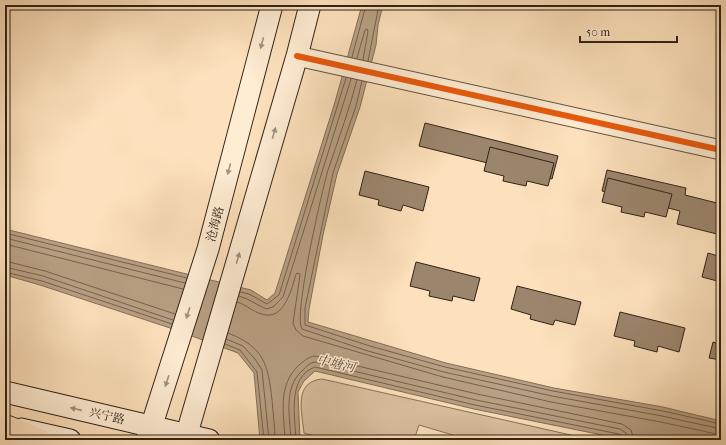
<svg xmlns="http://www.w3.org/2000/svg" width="726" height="445" font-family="'IM FELL French Canon','Noto Serif SC',serif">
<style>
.green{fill:#dac1a0;stroke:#86725b}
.water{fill:#b8a084;stroke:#826e58}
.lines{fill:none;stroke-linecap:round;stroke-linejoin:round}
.shore{stroke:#74614d;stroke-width:1}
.building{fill:#9b856c;stroke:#312216}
.tertiary-casing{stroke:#645240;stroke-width:21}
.secondary-casing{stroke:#312216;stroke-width:23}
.primary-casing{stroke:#312216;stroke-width:24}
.tertiary{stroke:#feecd3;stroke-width:19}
.secondary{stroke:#feecd3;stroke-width:21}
.primary{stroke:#fde1bc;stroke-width:22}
.cycleway-casing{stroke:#feecd3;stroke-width:8}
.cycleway{stroke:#e8590c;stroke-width:6}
.oneway{fill:#a2917e}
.labels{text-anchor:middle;stroke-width:3;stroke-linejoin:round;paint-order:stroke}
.street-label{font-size:12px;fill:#312216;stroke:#feecd3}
.water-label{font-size:13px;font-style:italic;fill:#604e3c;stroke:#feecd3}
</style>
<rect width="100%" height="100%" fill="#fde1bc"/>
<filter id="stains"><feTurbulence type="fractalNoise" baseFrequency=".005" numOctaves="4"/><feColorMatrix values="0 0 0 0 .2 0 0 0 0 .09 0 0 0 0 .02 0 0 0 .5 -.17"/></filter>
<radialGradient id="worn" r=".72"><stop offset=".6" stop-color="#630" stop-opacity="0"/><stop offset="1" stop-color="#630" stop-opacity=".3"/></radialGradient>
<path class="green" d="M322 379 593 440H470L419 425 414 440H329L304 433C302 412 293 382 322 379Z"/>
<path class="water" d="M362 5H383L378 25 376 45 360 107 337 174 323 235 309 309 308 322 446 363 554 388 663 407 721 421V440H627L474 409 315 371 304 381 298 392 300 440H260L254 373 238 353 170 328 40 285 5 275V229L251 290 267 300 275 293 335 102Z"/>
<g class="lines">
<g class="shore">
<path d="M352 57 366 5"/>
<path d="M357 58 365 30 367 29 368 31 363 60"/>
<path d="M368 61 379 5"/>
<path d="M357 80C349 111 338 140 328 170 322 191 293 316 302 329L368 351 444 372 552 396 662 416 721 429"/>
<path d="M362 81 356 106 333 173 305 308V325L370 346 445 367 553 391 663 411 721 424"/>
<path d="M5 233 187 278"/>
<path d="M5 238 185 283"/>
<path d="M5 244 183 289"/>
<path d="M5 261 45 271 175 314"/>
<path d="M5 267 43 276 173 320"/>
<path d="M5 272 42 281 172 324"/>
<path d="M240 292 249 294 267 304 279 295 346 78"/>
<path d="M239 296 247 299 266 309 273 307 283 297 351 79"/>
<path d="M237 302C247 305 253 312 262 314 284 322 292 288 296 274L299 273 300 275 293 323 296 330 303 336 443 377 551 402 661 422 721 435"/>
<path d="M228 333C264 347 268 364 272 400 273 413 275 427 275 440"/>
<path d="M226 339 243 346 255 359 262 370 269 440"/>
<path d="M225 344 240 350 257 372 264 440"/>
<path d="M285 440C284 413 277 386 299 365 304 361 308 357 315 356L477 394 622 424 631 430 634 440"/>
<path d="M291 440C290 417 283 388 302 371 306 367 309 363 315 362L476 400 620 429 626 433 628 440"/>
<path d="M296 440C295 417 287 377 315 367L475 405 619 434 622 436 623 440"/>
</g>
</g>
<g class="building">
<path d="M425 123 558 156 552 179 419 146Z"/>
<path d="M490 147 554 163 548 186 527 181 526 186 503 181 504 176 484 171Z"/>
<path d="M607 170 686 188 685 195 721 204V235L677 224 680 211 602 191Z"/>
<path d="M365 171 429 187 423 211 403 205 401 211 378 205 379 200 359 195Z"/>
<path d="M608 178 672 194 666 217 645 212 644 217 621 212 622 207 602 202Z"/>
<path d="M708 253 721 257V282L702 277Z"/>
<path d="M416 262 480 278 474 301 453 296 452 301 429 296 430 291 410 286Z"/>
<path d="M517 286 581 302 575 325 555 320 553 325 530 319 531 315 511 309Z"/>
<path d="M620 312 685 328 679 352 658 346 657 352 634 346 635 341 614 336Z"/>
<path d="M713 342 721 345V360L709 358Z"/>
</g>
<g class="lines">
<g class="tertiary-casing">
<path id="tertiary" d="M297 56 721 150"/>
</g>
<g class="secondary-casing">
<g id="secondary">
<path d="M5 392 209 440"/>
<path d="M21 429 70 440"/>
<path d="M147 440 208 249 272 5"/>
<path d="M185 440 297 56 310 5"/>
</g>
</g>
<g class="primary-casing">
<path id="primary" d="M8 427 39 440"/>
</g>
<use href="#tertiary" class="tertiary"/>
<use href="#secondary" class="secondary"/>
<use href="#primary" class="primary"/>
<g class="cycleway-casing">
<path id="cycleway" d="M297 56 721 150"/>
</g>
<use href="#cycleway" class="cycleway"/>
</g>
<defs><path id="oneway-solid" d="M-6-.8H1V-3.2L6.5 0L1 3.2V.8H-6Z"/></defs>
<g class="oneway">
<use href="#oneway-solid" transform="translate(262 43) rotate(105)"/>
<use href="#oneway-solid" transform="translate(274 133) rotate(-74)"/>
<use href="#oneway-solid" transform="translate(229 169) rotate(105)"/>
<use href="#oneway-solid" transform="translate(238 258) rotate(-74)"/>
<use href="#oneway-solid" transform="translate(188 313) rotate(108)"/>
<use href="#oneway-solid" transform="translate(167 381) rotate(108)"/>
<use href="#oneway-solid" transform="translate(76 409) rotate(-167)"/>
</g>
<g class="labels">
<g class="street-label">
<text transform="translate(215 224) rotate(-75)" y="4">沧海路</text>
<text transform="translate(107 416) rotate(13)" y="4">兴宁路</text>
</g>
<g class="water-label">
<text transform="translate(336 363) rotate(13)" y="5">中塘河</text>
</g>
</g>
<rect width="726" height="445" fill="none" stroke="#fde1bc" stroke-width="20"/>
<rect x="6" y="6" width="714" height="433" fill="none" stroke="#312216" stroke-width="2"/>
<rect x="10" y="10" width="706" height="425" fill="none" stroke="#312216"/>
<path d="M580 36v6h97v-6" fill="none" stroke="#312216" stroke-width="2"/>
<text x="586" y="36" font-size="12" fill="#312216" stroke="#feecd3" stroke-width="3" paint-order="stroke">50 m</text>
<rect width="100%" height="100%" filter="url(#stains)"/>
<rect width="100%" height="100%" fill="url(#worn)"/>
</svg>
